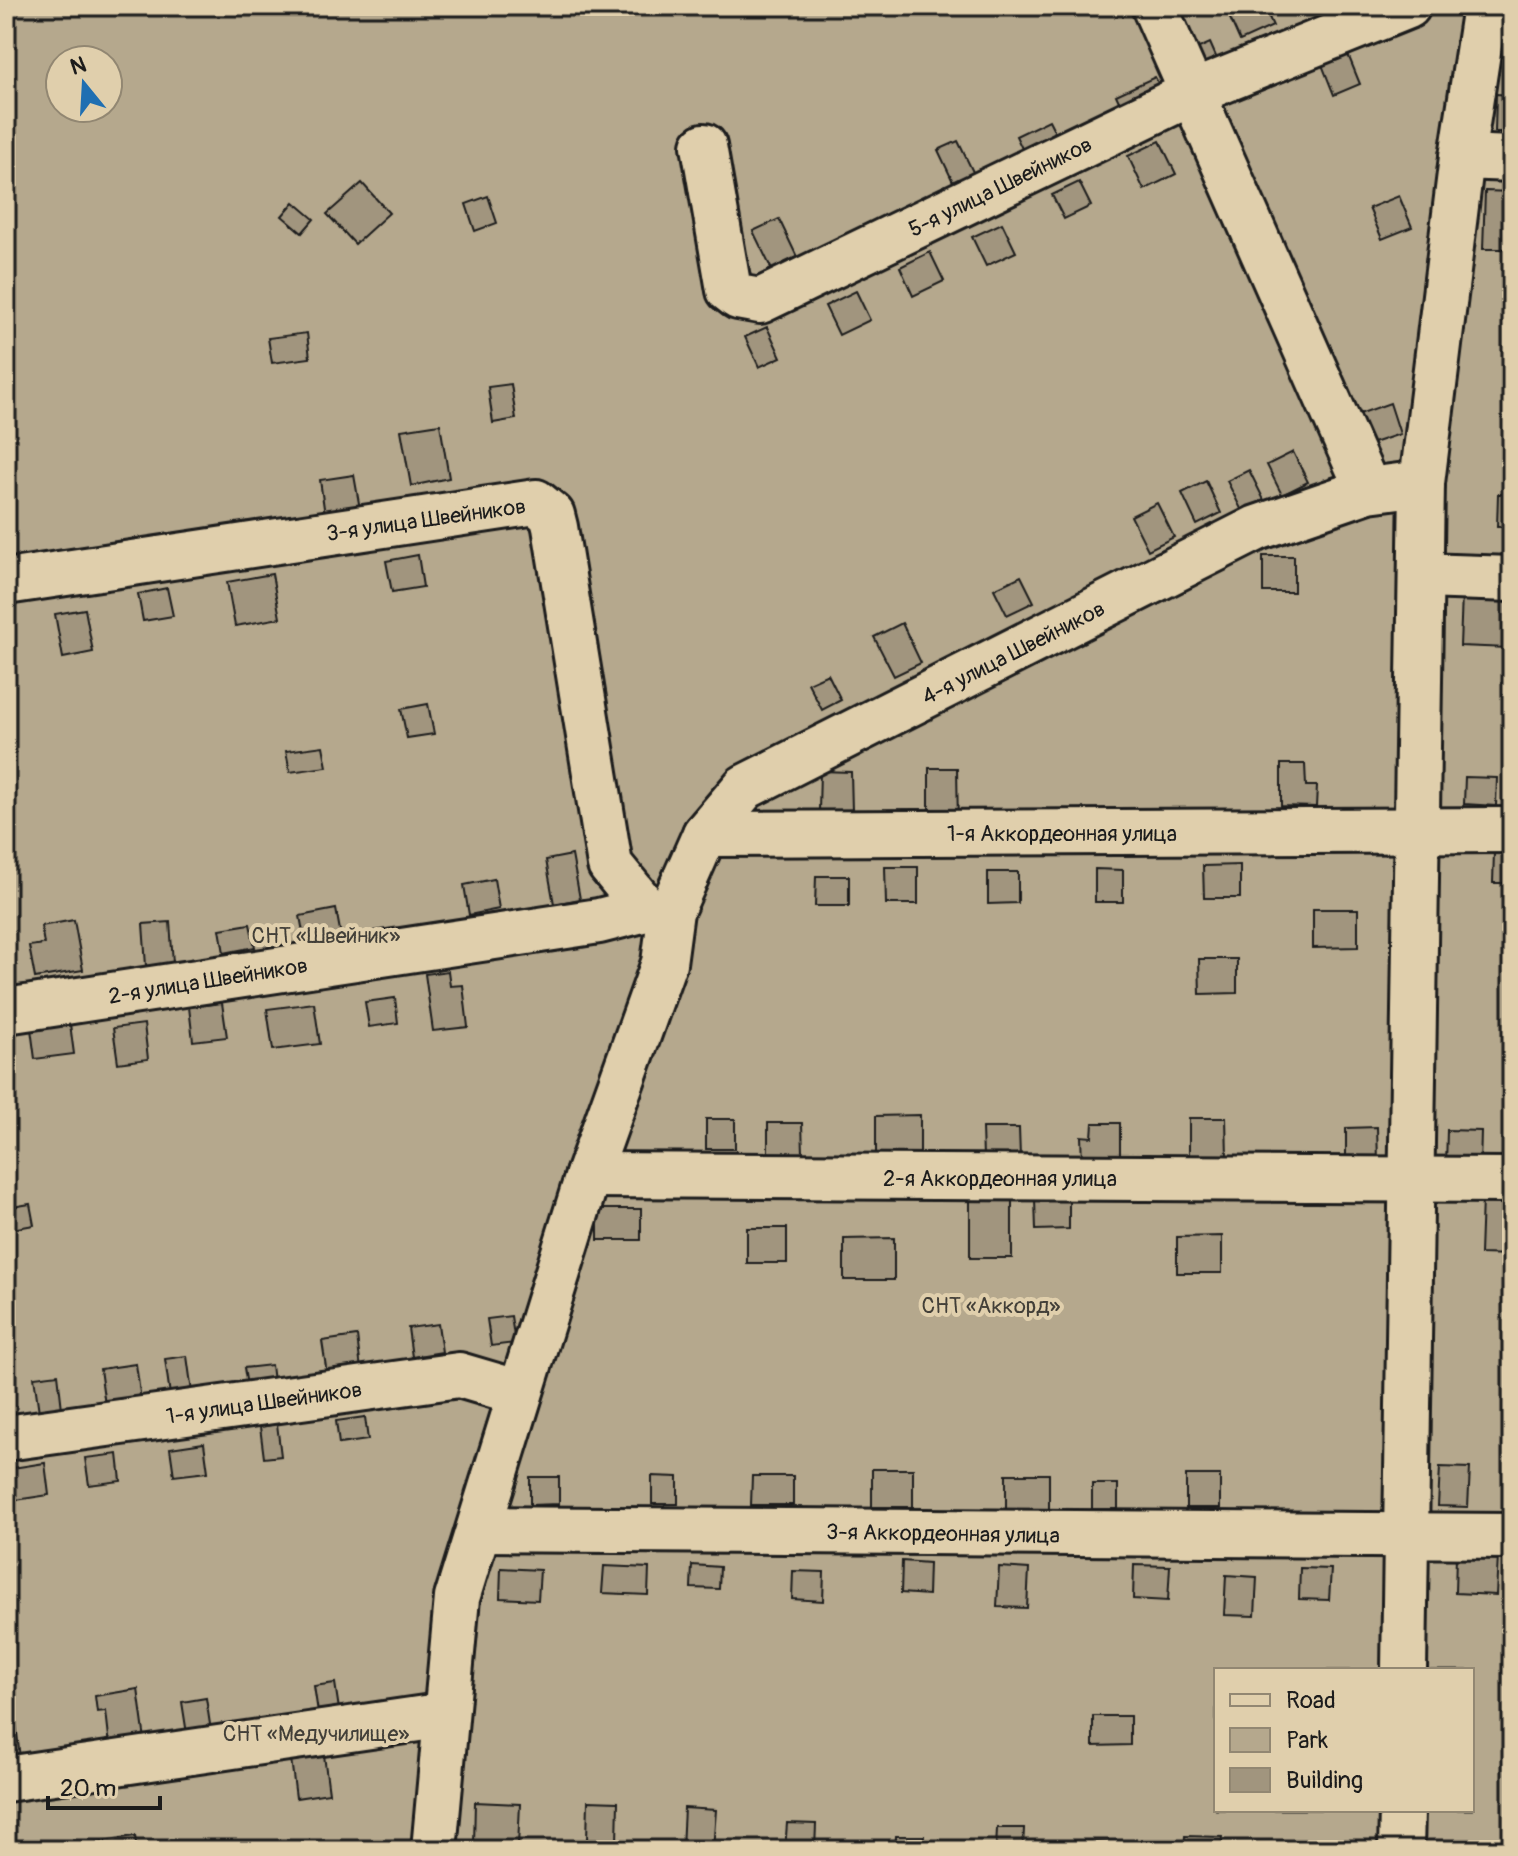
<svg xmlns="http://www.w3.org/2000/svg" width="1518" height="1856" font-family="Pangolin,sans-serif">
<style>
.green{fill:#b5a88d;stroke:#686254;stroke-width:2;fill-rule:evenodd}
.building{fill:#a1957e;stroke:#1c1c1c;stroke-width:2}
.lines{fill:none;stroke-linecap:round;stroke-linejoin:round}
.minor-casing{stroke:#1c1c1c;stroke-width:50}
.minor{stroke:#e0cfac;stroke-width:44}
.labels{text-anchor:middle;stroke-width:8;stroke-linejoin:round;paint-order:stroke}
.street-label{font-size:22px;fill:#1c1c1c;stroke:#e0cfac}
.park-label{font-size:22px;fill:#423f38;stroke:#e0cfac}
</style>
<rect width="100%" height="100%" fill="#d4c4a3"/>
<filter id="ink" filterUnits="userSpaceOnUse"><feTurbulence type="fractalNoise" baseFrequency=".0125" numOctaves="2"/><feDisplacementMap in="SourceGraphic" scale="16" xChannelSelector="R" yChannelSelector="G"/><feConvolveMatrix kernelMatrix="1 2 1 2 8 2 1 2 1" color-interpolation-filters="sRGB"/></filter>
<g filter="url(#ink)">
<path class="green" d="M6 6H1512V1850H6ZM60 60H108V108H60ZM1216 1670H1472V1810H1216Z"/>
<g class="building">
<path d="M1247 6H1264L1273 26 1240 41 1228 14Z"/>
<path d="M1210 43 1221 68 1201 77 1190 52Z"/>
<path d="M1347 52 1360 84 1334 95 1321 62Z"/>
<path d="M1155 77 1167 100 1127 119 1116 95Z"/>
<path d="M1496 94 1512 95V132H1495Z"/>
<path d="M1049 120 1059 140 1025 155 1016 136Z"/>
<path d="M958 141 975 176 955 186 938 150Z"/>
<path d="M1160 141 1176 174 1144 190 1128 156Z"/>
<path d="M1079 182 1091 206 1064 219 1052 195Z"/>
<path d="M362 183 389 213 355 244 327 214Z"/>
<path d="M1485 191 1512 192V249H1483Z"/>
<path d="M488 196 497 223 475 231 466 204Z"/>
<path d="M1399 196 1412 227 1382 239 1369 208Z"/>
<path d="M294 202 314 219 302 233 282 216Z"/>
<path d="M779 219 798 259 772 270 753 231Z"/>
<path d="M1002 223 1016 252 986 266 972 237Z"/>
<path d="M930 252 944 281 913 296 900 267Z"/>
<path d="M856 291 870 320 839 335 825 306Z"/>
<path d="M767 327 781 357 759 367 745 337Z"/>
<path d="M307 333 310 358 272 363 268 338Z"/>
<path d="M511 384 516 419 493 423 488 387Z"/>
<path d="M1390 403 1400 434 1370 444 1359 414Z"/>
<path d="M440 424 449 478 411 486 401 430Z"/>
<path d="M1293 452 1308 482 1282 495 1267 465Z"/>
<path d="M1249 470 1264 500 1242 511 1227 481Z"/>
<path d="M354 475 360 509 325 515 320 480Z"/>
<path d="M1206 481 1221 513 1197 525 1182 493Z"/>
<path d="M1498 494H1512V527H1497Z"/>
<path d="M1157 503 1174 537 1148 550 1131 516Z"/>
<path d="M418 555 423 587 392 592 386 561Z"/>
<rect x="1263" y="556" width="31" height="36"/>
<path d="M272 574 280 618 235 626 227 582Z"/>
<path d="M1021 576 1034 602 1007 615 994 589Z"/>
<path d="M167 588 173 616 143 621 138 594Z"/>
<path d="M1462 594 1510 596 1508 648 1460 646Z"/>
<path d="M6 609 15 644 6 646Z"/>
<path d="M85 609 93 652 63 658 55 614Z"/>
<path d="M902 623 921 663 894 676 874 637Z"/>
<path d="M828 674 841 700 822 710 808 683Z"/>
<path d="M428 704 434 734 407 738 401 709Z"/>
<path d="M323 746 327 767 290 772 286 751Z"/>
<path d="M1281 764H1305L1306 786H1317L1316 807 1281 806Z"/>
<path d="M929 768H957L958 825H929Z"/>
<path d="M820 771 851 772 852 811H819Z"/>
<path d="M1465 777 1497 778 1496 806 1464 804Z"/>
<path d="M1494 852H1512V883H1493Z"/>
<path d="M572 855 580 899 554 904 546 860Z"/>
<path d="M1240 865V898H1204L1203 866Z"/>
<path d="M885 867H918V904H886Z"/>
<path d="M1095 869 1123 870V902H1095Z"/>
<path d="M988 872H1018V903L988 904Z"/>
<path d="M816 876H849V906H815Z"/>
<path d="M494 879 499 909 469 915 464 885Z"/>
<path d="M336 909 341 936 305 943 300 916Z"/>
<path d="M1313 909H1358V947L1313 948Z"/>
<path d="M74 920 83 970 35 978 29 946 44 944 41 926Z"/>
<path d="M170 922 173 963 146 966 143 924Z"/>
<path d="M250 924 255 947 224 953 220 929Z"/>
<path d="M1199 959H1237V993L1200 994Z"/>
<path d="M448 971 450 986 463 985 468 1027 433 1031 425 974Z"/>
<path d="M395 998 398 1023 369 1027 365 1002Z"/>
<path d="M222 1003 227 1037 193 1041 189 1007Z"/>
<path d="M314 1003 320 1044 273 1050 267 1009Z"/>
<path d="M70 1024 74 1054 35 1059 31 1029Z"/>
<path d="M144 1024 148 1059 118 1063 113 1028Z"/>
<path d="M920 1115V1154L876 1155V1116Z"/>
<path d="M1189 1118H1226L1227 1157H1189Z"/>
<rect x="706" y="1119" width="29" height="30"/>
<path d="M768 1123H802L803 1153H768Z"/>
<path d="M1093 1123H1120V1161L1082 1162 1081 1136 1092 1137Z"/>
<path d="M1377 1127 1378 1161H1346V1128Z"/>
<path d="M982 1128H1019L1020 1157H983Z"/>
<path d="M1447 1130 1481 1131 1480 1168 1446 1166Z"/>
<rect x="970" y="1191" width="42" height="67"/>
<path d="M1482 1198 1512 1199V1255L1480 1254Z"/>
<path d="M1035 1199H1069V1229L1036 1230Z"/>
<path d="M30 1204 34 1225 6 1230V1208Z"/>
<rect x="598" y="1209" width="43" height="31"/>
<rect x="747" y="1228" width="40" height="35"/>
<path d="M1222 1236V1273H1177V1237Z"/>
<path d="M894 1238V1280H844V1239Z"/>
<path d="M511 1316 515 1343 491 1346 487 1319Z"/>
<path d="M438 1324 442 1352 412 1357 408 1328Z"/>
<path d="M357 1336 361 1370 327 1374 322 1341Z"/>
<path d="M187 1356 192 1392 170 1395 165 1359Z"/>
<path d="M136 1364 141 1400 105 1405 100 1369Z"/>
<path d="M271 1365 273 1382 247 1386 244 1368Z"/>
<path d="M58 1374 62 1409 39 1412 34 1377Z"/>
<path d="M365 1417 368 1440 339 1444 336 1421Z"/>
<path d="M277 1424 281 1456 264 1458 260 1427Z"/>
<path d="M204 1443 208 1472 174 1476 170 1448Z"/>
<path d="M118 1454 121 1481 89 1485 85 1458Z"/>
<path d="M45 1463 49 1495 9 1501 6 1469Z"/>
<path d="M1440 1467 1470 1468 1468 1507 1438 1506Z"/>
<rect x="872" y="1469" width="41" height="38"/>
<rect x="1006" y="1474" width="43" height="37"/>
<rect x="1186" y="1475" width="34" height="33"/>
<path d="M652 1476 678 1477V1504H652Z"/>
<path d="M752 1476H793V1505H751Z"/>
<path d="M530 1477H559V1504L530 1505Z"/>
<rect x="1092" y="1484" width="26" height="25"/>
<path d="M1456 1555 1498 1556 1496 1595 1455 1593Z"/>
<path d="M902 1561 929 1563 928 1595 901 1593Z"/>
<path d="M692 1565 720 1567 719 1589 691 1588Z"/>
<path d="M1134 1565 1170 1566 1168 1601 1133 1599Z"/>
<path d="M604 1566 649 1568 648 1595 602 1593Z"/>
<path d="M999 1567 1029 1569 1027 1608 997 1607Z"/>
<path d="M501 1568 540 1570 538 1600 500 1598Z"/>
<path d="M1300 1568 1331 1569 1329 1600 1299 1599Z"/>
<path d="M793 1571 824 1572 823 1601 792 1599Z"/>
<path d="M1226 1575 1257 1577 1255 1616 1224 1615Z"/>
<path d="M335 1683 340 1716 319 1719 314 1686Z"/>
<path d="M138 1689 145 1740 110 1746 106 1711 97 1712 95 1696Z"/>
<path d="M206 1698 211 1731 187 1734 182 1702Z"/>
<path d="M15 1716 20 1758 6 1759V1718Z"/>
<path d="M1093 1716H1130V1745L1093 1746Z"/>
<path d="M324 1755 329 1793 296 1798 291 1759Z"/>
<path d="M588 1801 618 1802 617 1842 587 1840Z"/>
<path d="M475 1802 520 1804 518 1846 474 1844Z"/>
<path d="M684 1808 716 1810 713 1850 682 1848Z"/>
<path d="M787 1823 816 1824 815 1850H785Z"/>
<path d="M997 1828H1024L1023 1850H996Z"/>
<path d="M135 1836 137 1850H96L95 1842Z"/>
<path d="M896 1836H924L923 1850H895Z"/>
<path d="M1185 1836 1222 1837 1221 1850H1184Z"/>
<path d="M1088 1842 1117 1843 1116 1850H1088Z"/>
<path d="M1281 1842 1312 1844V1850H1280Z"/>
</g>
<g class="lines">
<g class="minor-casing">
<g id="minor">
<path d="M1154 6 1368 490"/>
<path d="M704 146 729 290 738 297 760 301 1192 93 1408 6"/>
<path d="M1462 157 1512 159"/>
<path d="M1423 576 1512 579"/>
<path d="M6 582 536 502 552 515 555 527 610 865 646 909 671 911"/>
<path d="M705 834 1512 830"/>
<path d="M6 1011 599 921 646 909"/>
<path d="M588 1175 1512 1180"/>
<path d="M6 1438 459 1375 520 1393"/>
<path d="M479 1529 1512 1536"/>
<path d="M1404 1670 1422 483 1462 157 1485 6"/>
<path d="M6 1779 446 1715"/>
<path d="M434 1850 457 1598 588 1175 664 963 671 911 705 834 745 787 1257 528 1368 490 1422 483"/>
<path d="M1401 1850 1402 1810"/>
</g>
</g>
<use href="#minor" class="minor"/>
</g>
</g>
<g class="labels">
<g class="street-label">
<text transform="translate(1000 186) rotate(-26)" y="8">5-я улица Швейников</text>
<text transform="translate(426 519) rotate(-8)" y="8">3-я улица Швейников</text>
<text transform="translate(1013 652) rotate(-27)" y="8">4-я улица Швейников</text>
<text x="1062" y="841">1-я Аккордеонная улица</text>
<text transform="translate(208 980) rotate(-9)" y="8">2-я улица Швейников</text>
<text x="1000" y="1186">2-я Аккордеонная улица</text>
<text transform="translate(264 1402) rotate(-8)" y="8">1-я улица Швейников</text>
<text transform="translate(943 1533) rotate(1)" y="8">3-я Аккордеонная улица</text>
</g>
<g class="park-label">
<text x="326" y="943">СНТ «Швейник»</text>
<text x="991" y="1313">СНТ «Аккорд»</text>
<text x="316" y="1741">СНТ «Медучилище»</text>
</g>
</g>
<rect width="1518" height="1856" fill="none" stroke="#e0cfac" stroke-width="32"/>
<rect x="16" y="16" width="1486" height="1824" fill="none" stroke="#1c1c1c" stroke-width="3" filter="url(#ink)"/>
<rect x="1214" y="1668" width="260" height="144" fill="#e0cfac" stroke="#928772" stroke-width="2"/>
<rect x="1230" y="1694" width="40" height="12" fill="#e0cfac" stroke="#928772" stroke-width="2"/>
<text x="1286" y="1708" font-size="24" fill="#1c1c1c">Road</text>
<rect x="1230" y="1728" width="40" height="24" fill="#b5a88d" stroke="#928772" stroke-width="2"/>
<text x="1286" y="1748" font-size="24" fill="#1c1c1c">Park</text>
<rect x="1230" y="1768" width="40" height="24" fill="#a1957e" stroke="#928772" stroke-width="2"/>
<text x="1286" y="1788" font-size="24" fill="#1c1c1c">Building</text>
<g transform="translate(84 84) rotate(342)"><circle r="38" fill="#e0cfac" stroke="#928772" stroke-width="2"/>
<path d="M0-6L14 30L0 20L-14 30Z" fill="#1f6fb2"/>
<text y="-12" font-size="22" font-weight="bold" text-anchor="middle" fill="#1c1c1c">N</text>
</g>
<path d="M48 1796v12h112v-12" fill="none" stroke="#1c1c1c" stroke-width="4"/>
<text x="60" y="1796" font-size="24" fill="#1c1c1c" stroke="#e0cfac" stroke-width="6" paint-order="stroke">20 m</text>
</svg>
